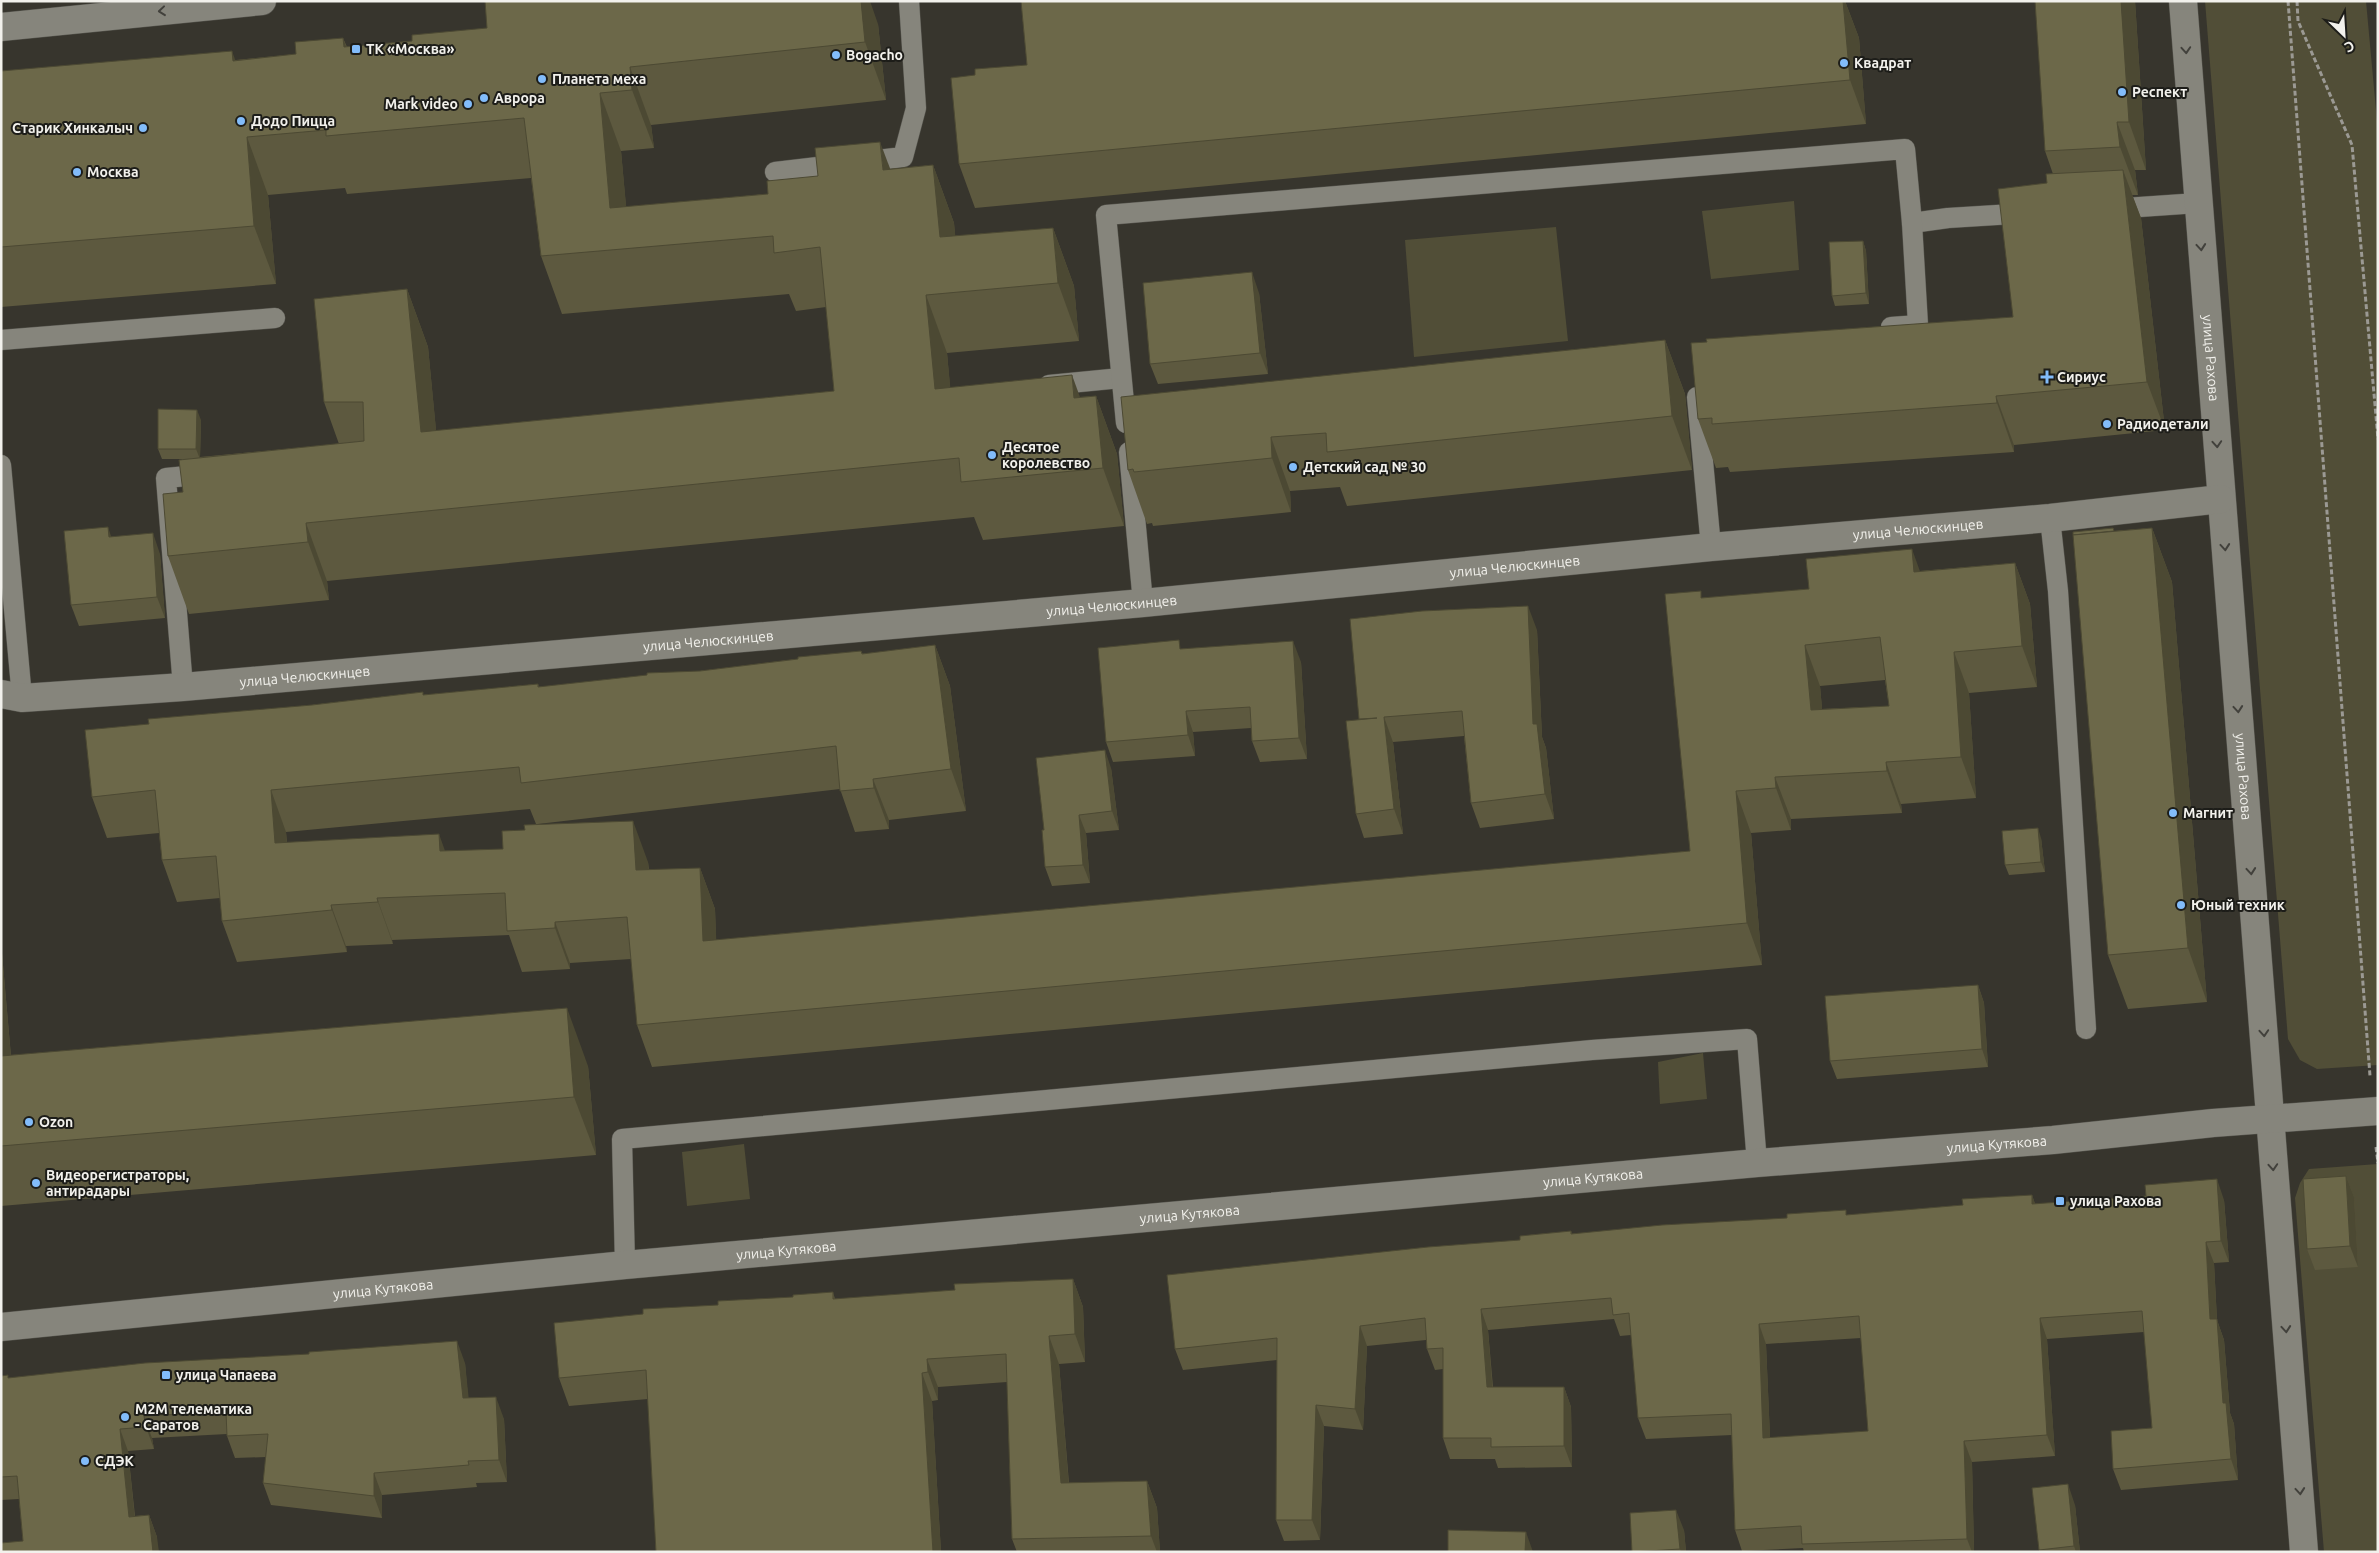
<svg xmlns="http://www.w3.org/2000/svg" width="2379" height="1553" font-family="Ubuntu,sans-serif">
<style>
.green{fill:#514e37}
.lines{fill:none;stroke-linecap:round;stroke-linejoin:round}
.lane-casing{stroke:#55544d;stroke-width:21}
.street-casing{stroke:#55544d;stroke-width:29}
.secondary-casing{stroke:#55544d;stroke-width:29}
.path{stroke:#9b9993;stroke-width:3;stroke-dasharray:5 2.5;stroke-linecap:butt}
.lane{stroke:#86857c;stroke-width:20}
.street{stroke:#86857c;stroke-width:28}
.secondary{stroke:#86857c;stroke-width:28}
.wall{fill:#5d593f;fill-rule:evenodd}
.shaded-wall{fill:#4c4933}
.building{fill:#6c6849;stroke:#4c4933;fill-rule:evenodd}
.oneway{stroke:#42413c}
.poi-dot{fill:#82bcfa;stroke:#1d1d19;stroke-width:2}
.labels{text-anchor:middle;stroke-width:4;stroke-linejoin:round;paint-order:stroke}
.poi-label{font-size:14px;font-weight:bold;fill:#f2f1ec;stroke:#1d1d19;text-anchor:start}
.street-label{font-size:14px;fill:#f2f1ec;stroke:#1d1d19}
</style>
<rect width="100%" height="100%" fill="#37352d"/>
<g class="green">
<path d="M2205 1H2366L2378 132V1065L2317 1069 2300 1060 2288 1039Z"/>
<path d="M1794 201 1799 270 1711 279 1702 211Z"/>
<path d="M1556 227 1568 341 1414 357 1405 240Z"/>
<path d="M1703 1053 1707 1099 1660 1104 1658 1062Z"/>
<path d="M744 1144 750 1199 687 1206 682 1152Z"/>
<path d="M2378 1164V1552H2324L2295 1198 2300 1183 2309 1169Z"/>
</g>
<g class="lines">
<g class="lane-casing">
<g id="lane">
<path d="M775 172 903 157 916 108 909 1"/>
<path d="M2110 209 2198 203"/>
<path d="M1912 223 1948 218 2029 213"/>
<path d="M1 340 275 318"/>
<path d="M1049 385 1121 378"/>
<path d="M1697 397 1711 547"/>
<path d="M1126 423 1106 215 1905 149 1912 223 1918 325 1891 327"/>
<path d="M1129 452 1143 603"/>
<path d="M1 465 22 698"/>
<path d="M2050 518 2058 591 2086 1029"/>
<path d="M183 687 166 478 208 474"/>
<path d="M625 1265 622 1139 1592 1050 1747 1039 1757 1163"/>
</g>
</g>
<g class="street-casing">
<g id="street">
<path id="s1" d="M2183 1 2304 1552"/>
<path id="s2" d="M1 694 22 698 183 687 1143 603 1711 547 2050 518 2221 499"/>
</g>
</g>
<g class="secondary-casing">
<g id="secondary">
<path d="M1 27 262 1"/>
<path id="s3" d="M1 1327 625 1265 1757 1163 2053 1140 2213 1123 2378 1111"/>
</g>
</g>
<g class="path">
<path d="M2288 1 2370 1076"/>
<path d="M2297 1 2298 21 2352 145 2378 439"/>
<path d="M2376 1147 2378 1163"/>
</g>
<use href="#lane" class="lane"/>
<use href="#street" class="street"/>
<use href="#secondary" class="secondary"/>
</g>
<g class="wall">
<path d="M1021 1H1845L1859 38 1866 124 975 208 959 164 975 75 1027 65Z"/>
<path d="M1907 1H1923L1908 2Z"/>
<path d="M2135 1 2146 170H2135L2138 195H2132L2141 218 2165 430 2014 445V452L1730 472 1728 467 1716 468 1698 419 2013 317 2047 183 2053 174 2045 151Z"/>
<path d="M878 24 886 100 651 125 654 148 621 151 626 207 768 194 890 169 933 165 954 223 955 236 1053 228 1074 286 1079 341 947 353 950 387 1080 397 1096 396 1117 454 1124 526 983 540 974 517 327 581 329 600 189 614 168 556 183 492 182 459H162L158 449 201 420 200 457 339 444 324 402 407 289 428 347 436 431 834 391 826 307 796 311 789 294 562 314 541 256 531 178 347 194 345 188 268 195 276 284 1 307V71L236 60 296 54 343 38 347 47Z"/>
<path d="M1863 241 1866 251 1869 304 1835 306 1832 296Z"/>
<path d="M1259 293 1268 374 1158 384 1150 364Z"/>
<path d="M1665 340 1685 394 1692 470 1347 506 1340 487 1290 491 1291 512 1153 526 1152 523 1147 524 1128 470Z"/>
<path d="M2113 528 2114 531 2152 528 2172 582 2207 1002 2128 1009 2108 955Z"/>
<path d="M112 537 160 554 165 618 79 626 71 605Z"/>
<path d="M2015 563 2030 604 2037 687 1969 693 1976 798 1901 804 1902 813 1791 819V830L1751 833 1762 965 652 1067 637 1025 631 959 570 963V969L522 972 509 935 392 940 393 944 346 946 347 952 237 962 222 921 220 898 177 902 162 860 159 833 107 838 92 797 149 724 423 692V695L538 684 539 687 700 671 861 651 863 654 935 645 950 686 966 811 889 820V829L855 832 840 789 538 824 648 862 649 870 700 868 715 909 716 940 1690 851 1703 598 1809 589 1920 571ZM1885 680 1889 706 1822 709 1820 686ZM530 809 536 824 525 830 503 849 445 851 287 843 286 832Z"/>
<path d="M1537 630 1542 737 1546 748 1554 819 1480 828 1471 803 1464 736 1393 742 1403 834 1364 838 1356 814 1359 720Z"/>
<path d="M1182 649 1301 662 1307 759 1260 762 1252 741 1251 728 1193 732 1195 756 1113 762 1106 742Z"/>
<path d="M1111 768 1119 830 1086 833 1090 883 1052 886 1045 867 1044 830Z"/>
<path d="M2041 838 2045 872 2009 875 2005 865Z"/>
<path d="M1 942 11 1056 588 1066 596 1155 1 1206Z"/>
<path d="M1978 985 1984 1003 1988 1067 1837 1079 1830 1061Z"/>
<path d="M2346 1176 2354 1197 2358 1267 2315 1270 2307 1249Z"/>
<path d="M2032 1195 2035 1204 2224 1200 2229 1262 2214 1263 2217 1320 2224 1340 2230 1413 2234 1424 2238 1480 2121 1490 2113 1469 2152 1428 2144 1332 2047 1339 2055 1456 1972 1462 1974 1552H1804L1803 1548 1742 1551 1735 1530 1732 1435 1646 1439 1638 1418 1631 1335 1620 1336 1614 1319 1488 1330 1493 1387H1564L1571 1407 1572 1467 1498 1468 1495 1459H1450L1443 1438V1369L1435 1370 1427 1349 1426 1340 1367 1346 1363 1430 1324 1426 1320 1540 1284 1541 1276 1520 1277 1360 1183 1370 1175 1349 1520 1240 1571 1231 1572 1234 1847 1215 1963 1205ZM1861 1338 1868 1431 1770 1438 1766 1344Z"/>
<path d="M1073 1279 1083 1307 1085 1362 1059 1364 1069 1483 1147 1481 1157 1508 1160 1552H1017L1012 1539 1007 1382 938 1387V1400L932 1401 941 1552H656L648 1399 569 1406 559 1378 643 1314 718 1305 793 1297 833 1292 835 1299 955 1290Z"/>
<path d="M465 1363 468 1398 504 1419 507 1482 476 1483 477 1487 382 1495V1518L271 1505 263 1483 266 1457 235 1458 227 1436V1434L152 1438 154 1449 128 1451 135 1516 149 1515 157 1537 23 1541 19 1499 1 1500V1376L9 1378Z"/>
<path d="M2075 1505 2080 1552H2039V1550Z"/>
<path d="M1684 1530 1686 1552H1632Z"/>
</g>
<g class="shaded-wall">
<path d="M861 1H870L878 24 886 100 865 42Z"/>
<path d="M1843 1H1845L1859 38 1866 124 1850 80Z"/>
<path d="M2121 1H2135L2146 170 2129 122Z"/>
<path d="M343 38 364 96 344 47Z"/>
<path d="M232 51 253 109 233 61Z"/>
<path d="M630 67 651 125 654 148 632 90Z"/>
<path d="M600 93 621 151 630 248 610 208Z"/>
<path d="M2117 122 2135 170 2138 195 2120 147Z"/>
<path d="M247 137 268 195 276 284 254 226Z"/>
<path d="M880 142 902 200 883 170Z"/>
<path d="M933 165 954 223 961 292 940 237Z"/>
<path d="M2123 170 2141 218 2165 430 2147 382Z"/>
<path d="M1053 228 1074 286 1079 341 1058 283Z"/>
<path d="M1863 241 1866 251 1869 304 1866 293Z"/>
<path d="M1252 272 1259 293 1268 374 1260 353Z"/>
<path d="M407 289 428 347 442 491 421 432Z"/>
<path d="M926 295 947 353 956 447 935 389Z"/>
<path d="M1665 340 1685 394 1692 470 1672 416Z"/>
<path d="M1072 375 1093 433 1074 398Z"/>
<path d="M1096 396 1117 454 1124 526 1103 468Z"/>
<path d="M1996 396 2014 445V452L1997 403Z"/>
<path d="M197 410 201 420 200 459 196 449Z"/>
<path d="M1271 437 1290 491 1291 512 1272 458Z"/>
<path d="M306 523 327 581 329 600 308 542Z"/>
<path d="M108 527 115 548 109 537Z"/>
<path d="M2152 528 2172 582 2207 1002 2188 948Z"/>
<path d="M153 533 160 554 165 618 157 597Z"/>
<path d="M1912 549 1927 591 1914 572Z"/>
<path d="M2015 563 2030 604 2037 687 2022 646Z"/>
<path d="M1528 606 1537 630 1542 737 1546 748 1554 819 1545 794 1533 724Z"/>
<path d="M1293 641 1301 662 1307 759 1299 738Z"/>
<path d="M935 645 950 686 966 811 951 769Z"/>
<path d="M1805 645 1820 686 1826 751 1811 710Z"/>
<path d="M1954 652 1969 693 1976 798 1961 757Z"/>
<path d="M1186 711 1193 732 1195 756 1188 735Z"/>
<path d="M1384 717 1393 742 1403 834 1394 809Z"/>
<path d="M1105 750 1111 768 1119 830 1112 811Z"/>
<path d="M1886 762 1901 804 1902 813 1887 771Z"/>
<path d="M1775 777 1791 819V830L1776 788Z"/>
<path d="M873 779 889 820V829L874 788Z"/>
<path d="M271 790 286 832 290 885 275 843Z"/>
<path d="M1736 791 1751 833 1762 965 1747 923Z"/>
<path d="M1079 815 1086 833 1090 883 1083 865Z"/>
<path d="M633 821 648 862 652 912 636 870Z"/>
<path d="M2038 828 2041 838 2045 872 2041 862Z"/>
<path d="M439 834 454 876 440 851Z"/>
<path d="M700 868 715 909 718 982 703 941Z"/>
<path d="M377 898 392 940 393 944 378 902Z"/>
<path d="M331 905 346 946 347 952 332 910Z"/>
<path d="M555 922 570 963V969L555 928Z"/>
<path d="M1 942 16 1115 1 1075Z"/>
<path d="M1978 985 1984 1003 1988 1067 1982 1049Z"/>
<path d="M567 1008 588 1066 596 1155 574 1097Z"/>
<path d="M2346 1176 2354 1197 2358 1267 2350 1246Z"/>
<path d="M2217 1179 2224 1200 2229 1262 2221 1241Z"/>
<path d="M2032 1195 2039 1215 2032 1204Z"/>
<path d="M2206 1242 2214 1263 2217 1320 2224 1340 2230 1413 2234 1424 2238 1480 2231 1459 2223 1403 2210 1319Z"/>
<path d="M1073 1279 1083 1307 1085 1362 1075 1334Z"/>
<path d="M1481 1309 1488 1330 1494 1408 1487 1387Z"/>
<path d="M2040 1318 2047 1339 2055 1456 2047 1435Z"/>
<path d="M1759 1324 1766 1344 1771 1459 1763 1438Z"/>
<path d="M1360 1326 1367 1346 1363 1430 1355 1409Z"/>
<path d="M1049 1336 1059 1364 1071 1511 1061 1483Z"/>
<path d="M457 1341 465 1363 471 1420 463 1398Z"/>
<path d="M927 1359 938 1387V1400L928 1372Z"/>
<path d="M922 1373 932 1401 941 1552H933Z"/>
<path d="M1564 1387 1571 1407 1572 1467 1564 1446Z"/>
<path d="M496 1397 504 1419 507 1482 499 1460Z"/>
<path d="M1316 1405 1324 1426 1320 1540 1312 1520Z"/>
<path d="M144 1416 152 1438 154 1449 146 1427Z"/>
<path d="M120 1429 128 1451 137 1539 129 1517Z"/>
<path d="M1964 1441 1972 1462 1974 1552H1972L1967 1539Z"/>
<path d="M374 1473 382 1495V1518L374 1496Z"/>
<path d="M1147 1481 1157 1508 1160 1552H1157L1151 1536Z"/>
<path d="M2068 1484 2075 1505 2080 1552H2076L2074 1546Z"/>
<path d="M1676 1510 1684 1530 1686 1552H1681L1680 1549Z"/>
<path d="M149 1515 157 1537 159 1552H153Z"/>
<path d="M1526 1532 1533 1552H1525Z"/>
</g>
<g class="building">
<path d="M485 1H861L865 42 630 67 632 90 600 93 610 208 768 194 767 181 818 176 815 148 880 142 883 170 933 165 940 237 1053 228 1058 283 926 295 935 389 1072 375 1074 398 1096 396 1103 468 961 482 959 458 306 523 308 542 168 556 163 494 183 492 179 460 364 441 363 402H324L314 299 407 289 421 432 834 391 820 247 774 253 773 236 541 256 524 118 326 136V130L247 137 254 226 1 247V71L232 51 233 61 296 54 295 42 343 38 344 47 412 41V35L487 28Z"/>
<path d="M1021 1H1843L1850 80 959 164 951 78 975 75V69L1027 65Z"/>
<path d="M2035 1H2121L2129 122H2117L2120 147 2045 151Z"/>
<path d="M2123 170 2147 382 1996 396 1997 403 1712 424V418L1698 419 1691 343 1707 342 1706 339 2013 317 1998 189 2047 183 2046 174Z"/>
<path d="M1863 241 1866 293 1832 296 1829 242Z"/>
<path d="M1252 272 1260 353 1150 364 1143 283Z"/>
<path d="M1665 340 1672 416 1327 452 1326 433 1271 437 1272 458 1134 472 1133 469 1128 470 1121 397Z"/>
<path d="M158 409 197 410 196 449H158Z"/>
<path d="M108 527 109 537 153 533 157 597 71 605 64 531Z"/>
<path d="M2113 528 2114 531 2073 535V532Z"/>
<path d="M2152 528 2188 948 2108 955 2073 535Z"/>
<path d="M1912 549 1914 572 2015 563 2022 646 1954 652 1961 757 1886 762 1887 771 1775 777 1776 788 1736 791 1747 923 637 1025 627 917 555 922V928L507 931 505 893 377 898 378 902 331 905 332 910 222 921 216 856 162 860 155 790 92 797 85 730 149 724 148 719 312 705 423 692V695L538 684V687L647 675V673L700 671 798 659V657L861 651 862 654 935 645 951 769 873 779 874 788 840 791 836 746 521 783 519 767 271 790 275 843 439 834 440 851 503 849 502 831 525 830 524 825 633 821 636 870 700 868 703 941 1690 851 1665 594 1701 591V598L1809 589 1806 559ZM1880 637 1889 706 1811 710 1805 645Z"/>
<path d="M1528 606 1533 724H1537L1545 794 1471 803 1462 711 1384 717 1394 809 1356 814 1346 721 1377 718 1359 719 1350 619 1422 611Z"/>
<path d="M1179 640 1180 649 1293 641 1299 738 1252 741 1250 707 1186 711 1188 735 1106 742 1098 648Z"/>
<path d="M1105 750 1112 811 1079 815 1083 865 1045 867 1042 830H1044L1036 758Z"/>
<path d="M2038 828 2041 862 2005 865 2002 831Z"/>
<path d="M1978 985 1982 1049 1830 1061 1825 996Z"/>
<path d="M567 1008 574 1097 1 1146V1056Z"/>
<path d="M2346 1176 2350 1246 2307 1249 2303 1179Z"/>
<path d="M2217 1179 2221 1241 2206 1242 2210 1319H2217L2223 1403H2226L2231 1459 2113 1469 2111 1431 2152 1428 2142 1311 2040 1318 2047 1435 1964 1441 1967 1539 1802 1544 1801 1526 1735 1530 1731 1414 1638 1418 1629 1313 1613 1315 1611 1298 1481 1309 1487 1387H1564V1446L1491 1447V1438H1443V1348L1427 1349 1425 1318 1360 1326 1355 1409 1316 1405 1312 1520H1276L1277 1338 1175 1349 1167 1275 1428 1247 1520 1240V1236L1571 1231V1234L1662 1225 1787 1218V1214L1846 1210V1215L1963 1205 1962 1199 2032 1195V1204L2146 1196 2145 1185ZM1859 1316 1868 1431 1763 1438 1759 1324Z"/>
<path d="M1073 1279 1075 1334 1049 1336 1061 1483 1147 1481 1151 1536 1012 1539 1006 1354 927 1359 928 1372 922 1373 933 1552H656L646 1370 559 1378 554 1323 643 1314V1309L718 1305V1301L793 1297V1295L833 1292V1299L955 1290 954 1284Z"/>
<path d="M457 1341 463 1398 496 1397 499 1460 468 1461 469 1465 374 1473V1496L263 1483 268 1434 227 1436 226 1412 144 1416 146 1427 120 1429 129 1517 149 1515 153 1552H1V1543L23 1541 17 1476 1 1477V1376L8 1375V1378L145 1363 309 1354V1352Z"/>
<path d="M2068 1484 2074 1546 2039 1550 2032 1488Z"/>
<path d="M1676 1510 1680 1549 1632 1552 1630 1513Z"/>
<path d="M1448 1530 1526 1532 1525 1552H1448Z"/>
</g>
<defs><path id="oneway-chevron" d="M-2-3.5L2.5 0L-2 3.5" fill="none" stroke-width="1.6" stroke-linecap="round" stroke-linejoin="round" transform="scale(1.25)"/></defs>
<g class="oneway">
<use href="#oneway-chevron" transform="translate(162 11) rotate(174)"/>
<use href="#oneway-chevron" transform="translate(2186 50) rotate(86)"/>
<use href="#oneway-chevron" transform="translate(2201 247) rotate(85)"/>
<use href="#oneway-chevron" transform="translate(2217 444) rotate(86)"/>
<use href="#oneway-chevron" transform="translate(2225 547) rotate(85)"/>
<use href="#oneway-chevron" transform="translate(2238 709) rotate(85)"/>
<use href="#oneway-chevron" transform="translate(2251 871) rotate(85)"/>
<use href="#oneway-chevron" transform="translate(2264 1033) rotate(86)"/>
<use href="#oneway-chevron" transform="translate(2273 1167) rotate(86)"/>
<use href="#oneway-chevron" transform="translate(2286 1329) rotate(85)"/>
<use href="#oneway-chevron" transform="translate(2300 1491) rotate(85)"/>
</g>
<g class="poi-dot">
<rect x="351" y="44" width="10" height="10" rx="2.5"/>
<circle cx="836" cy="55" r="5"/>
<circle cx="1844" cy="63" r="5"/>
<circle cx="542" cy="79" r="5"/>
<circle cx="2122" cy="92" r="5"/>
<circle cx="484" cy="98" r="5"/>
<circle cx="468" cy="104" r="5"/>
<circle cx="241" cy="121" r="5"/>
<circle cx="143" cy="128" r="5"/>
<circle cx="77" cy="172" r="5"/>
<path d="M2044.5 369.5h5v5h5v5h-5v5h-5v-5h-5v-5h5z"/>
<circle cx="2107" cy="424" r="5"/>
<circle cx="992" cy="455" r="5"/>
<circle cx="1293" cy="467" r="5"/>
<circle cx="2173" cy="813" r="5"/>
<circle cx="2181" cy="905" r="5"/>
<circle cx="29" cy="1122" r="5"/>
<circle cx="36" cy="1183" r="5"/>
<rect x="2055" y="1196" width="10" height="10" rx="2.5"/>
<rect x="161" y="1370" width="10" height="10" rx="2.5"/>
<circle cx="125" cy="1417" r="5"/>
<circle cx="85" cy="1461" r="5"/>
</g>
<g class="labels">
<g class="poi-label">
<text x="366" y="54">ТК «Москва»</text>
<text x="846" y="60">Bogacho</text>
<text x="1854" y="68">Квадрат</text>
<text x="552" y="84">Планета меха</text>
<text x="2132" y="97">Респект</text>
<text x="494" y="103">Аврора</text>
<text x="458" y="109" text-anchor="end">Mark video</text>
<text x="251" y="126">Додо Пицца</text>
<text x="133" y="133" text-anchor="end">Старик Хинкалыч</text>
<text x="87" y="177">Москва</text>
<text x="2057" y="382">Сириус</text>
<text x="2117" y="429">Радиодетали</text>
<text x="1002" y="452">Десятое<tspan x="1002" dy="16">королевство</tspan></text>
<text x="1303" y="472">Детский сад № 30</text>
<text x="2183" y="818">Магнит</text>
<text x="2191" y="910">Юный техник</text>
<text x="39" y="1127">Ozon</text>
<text x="46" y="1180">Видеорегистраторы,<tspan x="46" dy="16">антирадары</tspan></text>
<text x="2070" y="1206">улица Рахова</text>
<text x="176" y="1380">улица Чапаева</text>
<text x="135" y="1414">М2М телематика<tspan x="135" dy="16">- Саратов</tspan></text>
<text x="95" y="1466">СДЭК</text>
</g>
<g class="street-label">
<text dy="5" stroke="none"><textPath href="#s1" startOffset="358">улица Рахова</textPath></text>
<text dy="5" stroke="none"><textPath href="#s2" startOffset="1925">улица Челюскинцев</textPath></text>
<text dy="5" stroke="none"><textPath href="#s2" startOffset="1520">улица Челюскинцев</textPath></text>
<text dy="5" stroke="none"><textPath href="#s2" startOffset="1115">улица Челюскинцев</textPath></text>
<text dy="5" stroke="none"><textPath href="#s2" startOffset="710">улица Челюскинцев</textPath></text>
<text dy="5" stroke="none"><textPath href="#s2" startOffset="305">улица Челюскинцев</textPath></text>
<text dy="5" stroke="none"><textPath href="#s1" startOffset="778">улица Рахова</textPath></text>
<text dy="5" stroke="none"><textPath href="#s3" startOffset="2004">улица Кутякова</textPath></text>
<text dy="5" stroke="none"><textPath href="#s3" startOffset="1599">улица Кутякова</textPath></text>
<text dy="5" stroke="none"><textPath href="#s3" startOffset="1194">улица Кутякова</textPath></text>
<text dy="5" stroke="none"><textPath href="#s3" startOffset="789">улица Кутякова</textPath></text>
<text dy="5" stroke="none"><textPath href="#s3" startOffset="384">улица Кутякова</textPath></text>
</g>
</g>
<rect width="2379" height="1553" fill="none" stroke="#f2f1ec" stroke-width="5"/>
<g transform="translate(2344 35) rotate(155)" stroke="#1d1d19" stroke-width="4" paint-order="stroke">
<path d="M0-4L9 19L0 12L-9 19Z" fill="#f2f1ec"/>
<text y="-8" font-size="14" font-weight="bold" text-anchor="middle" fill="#f2f1ec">С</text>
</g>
</svg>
